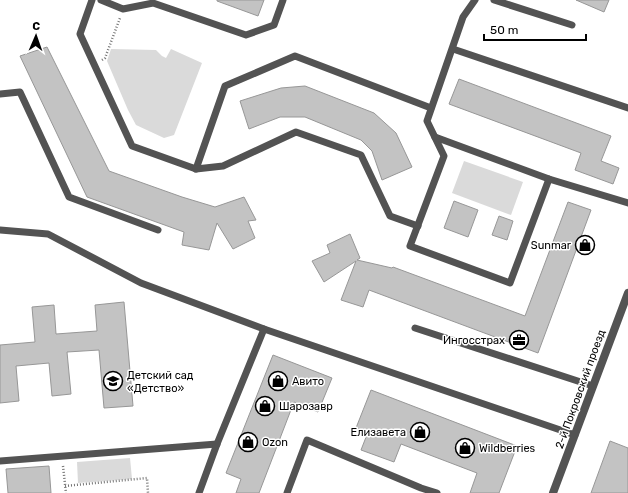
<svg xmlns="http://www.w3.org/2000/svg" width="628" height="493" font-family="Rubik,sans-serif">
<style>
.green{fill:#dadada}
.building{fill:#c3c3c3;stroke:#979797}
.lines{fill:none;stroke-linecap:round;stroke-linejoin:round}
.path{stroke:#757575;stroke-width:2.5;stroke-dasharray:1 2;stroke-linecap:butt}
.lane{stroke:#535353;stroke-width:7}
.street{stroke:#535353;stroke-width:8}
.labels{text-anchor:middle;stroke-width:3;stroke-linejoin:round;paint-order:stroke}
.poi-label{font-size:11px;fill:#000;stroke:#fff;text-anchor:start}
.street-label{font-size:11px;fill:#000;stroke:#fff}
</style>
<rect width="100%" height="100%" fill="#fff"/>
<g class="green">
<path d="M111 49 156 50 162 56 166 58 171 49 202 63 174 135 164 138 136 125 128 110 107 61Z"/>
<path d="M464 161 523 182 511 215 452 193Z"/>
<path d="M130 458 132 479 78 483 77 462Z"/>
</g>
<g class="building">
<path d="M217 0H264L258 16 217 1Z"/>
<path d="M576 0H609L604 12Z"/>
<path d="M47 47 109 171 182 197 215 207 244 197 256 220 248 221 255 238 233 249 217 223 209 250 182 245 184 232 87 197 20 56Z"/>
<path d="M459 79 611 136 601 161 619 168 613 184 575 170 581 153 449 104Z"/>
<path d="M305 86 374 113 396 133 412 167 382 180 372 151 361 140 305 117H280L249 129 240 101 281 88Z"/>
<path d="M454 201 478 210 468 237 444 228Z"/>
<path d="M568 202 591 210 538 353 369 290 363 307 341 300 356 261 324 282 312 261 330 253 327 245 350 234 360 258 357 260 392 268 393 267 525 316Z"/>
<path d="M499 216 513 221 507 240 492 235Z"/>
<path d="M124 302 133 406 104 408 99 350 67 352 71 394 52 396 49 363 16 366 19 401 0 403V345L35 342 32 307 54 305 56 334 97 331 95 305Z"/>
<path d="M273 355 332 378 318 412 294 402 259 493H236L241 479 226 473Z"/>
<path d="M371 390 517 446 499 493H470L477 473 401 444 394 462 361 450 368 432 356 428Z"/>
<path d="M610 441 628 448V493H591Z"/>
<path d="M49 466 51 493H8L6 469Z"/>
</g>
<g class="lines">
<g class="path">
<path d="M102 60 105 58 120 18"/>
<path d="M63 466 66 493"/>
<path d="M65 486 147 478 148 493"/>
</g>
<g class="lane">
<path d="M92 0 80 34 132 146 196 169 225 86 295 56 431 108"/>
<path d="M101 0 123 9 153 3 246 35 274 25 283 0"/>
<path d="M475 0 463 17 427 121 444 156 410 246 510 283 549 179"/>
<path d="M494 0 572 25"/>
<path d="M453 49 628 108"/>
<path d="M0 94 20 92 69 197 158 230"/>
<path d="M435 137 549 179 628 203"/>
<path d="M196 169 223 166 296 132 361 155 390 216 418 226"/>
<path d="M0 230 48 234 141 283 264 329 575 435"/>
<path d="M415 328 593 386"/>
<path d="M0 461 217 444"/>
<path d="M199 493 217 444 264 329"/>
<path d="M287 493 307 440 421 488 437 493"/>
</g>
<path class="street" d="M553 493 628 293"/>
</g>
<defs>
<g id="shop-ring" transform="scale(1)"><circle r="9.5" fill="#fff" stroke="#000" stroke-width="1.5"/><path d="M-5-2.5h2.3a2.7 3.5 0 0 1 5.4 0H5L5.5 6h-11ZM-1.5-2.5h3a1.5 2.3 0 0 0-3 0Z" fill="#000"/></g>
<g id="office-ring" transform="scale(1)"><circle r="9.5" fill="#fff" stroke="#000" stroke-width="1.5"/><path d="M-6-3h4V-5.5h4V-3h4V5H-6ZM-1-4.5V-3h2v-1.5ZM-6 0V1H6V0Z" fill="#000"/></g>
<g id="school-ring" transform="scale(1)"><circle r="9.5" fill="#fff" stroke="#000" stroke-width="1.5"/><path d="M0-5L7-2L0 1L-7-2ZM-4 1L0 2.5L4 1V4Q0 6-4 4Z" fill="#000"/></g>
</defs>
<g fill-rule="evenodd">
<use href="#shop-ring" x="585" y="245"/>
<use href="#office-ring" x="519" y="340"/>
<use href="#school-ring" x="113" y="381"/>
<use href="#shop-ring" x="278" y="381"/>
<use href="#shop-ring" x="265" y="406"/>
<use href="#shop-ring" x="420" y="432"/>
<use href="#shop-ring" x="248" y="442"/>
<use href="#shop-ring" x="465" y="448"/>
</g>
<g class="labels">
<g class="poi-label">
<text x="571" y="249" text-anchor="end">Sunmar</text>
<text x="505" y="344" text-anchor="end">Ингосстрах</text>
<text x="127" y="379">Детский сад<tspan x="127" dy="13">«Детство»</tspan></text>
<text x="292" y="385">Авито</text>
<text x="279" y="410">Шарозавр</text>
<text x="406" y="436" text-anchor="end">Елизавета</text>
<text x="262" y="446">Ozon</text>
<text x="479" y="452">Wildberries</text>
</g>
<g class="street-label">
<text transform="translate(580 389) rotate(-70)" y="4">2-й Покровский проезд</text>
</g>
</g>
<g transform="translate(36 36) rotate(2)" stroke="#ffffff" stroke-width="3" paint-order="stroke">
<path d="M0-3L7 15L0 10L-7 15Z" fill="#000000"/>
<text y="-6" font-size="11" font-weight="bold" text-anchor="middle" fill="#000000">С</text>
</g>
<path d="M484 34v6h102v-6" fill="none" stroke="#000000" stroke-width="2"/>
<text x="490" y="34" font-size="12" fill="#000000" stroke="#ffffff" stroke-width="3" paint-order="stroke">50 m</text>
</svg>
